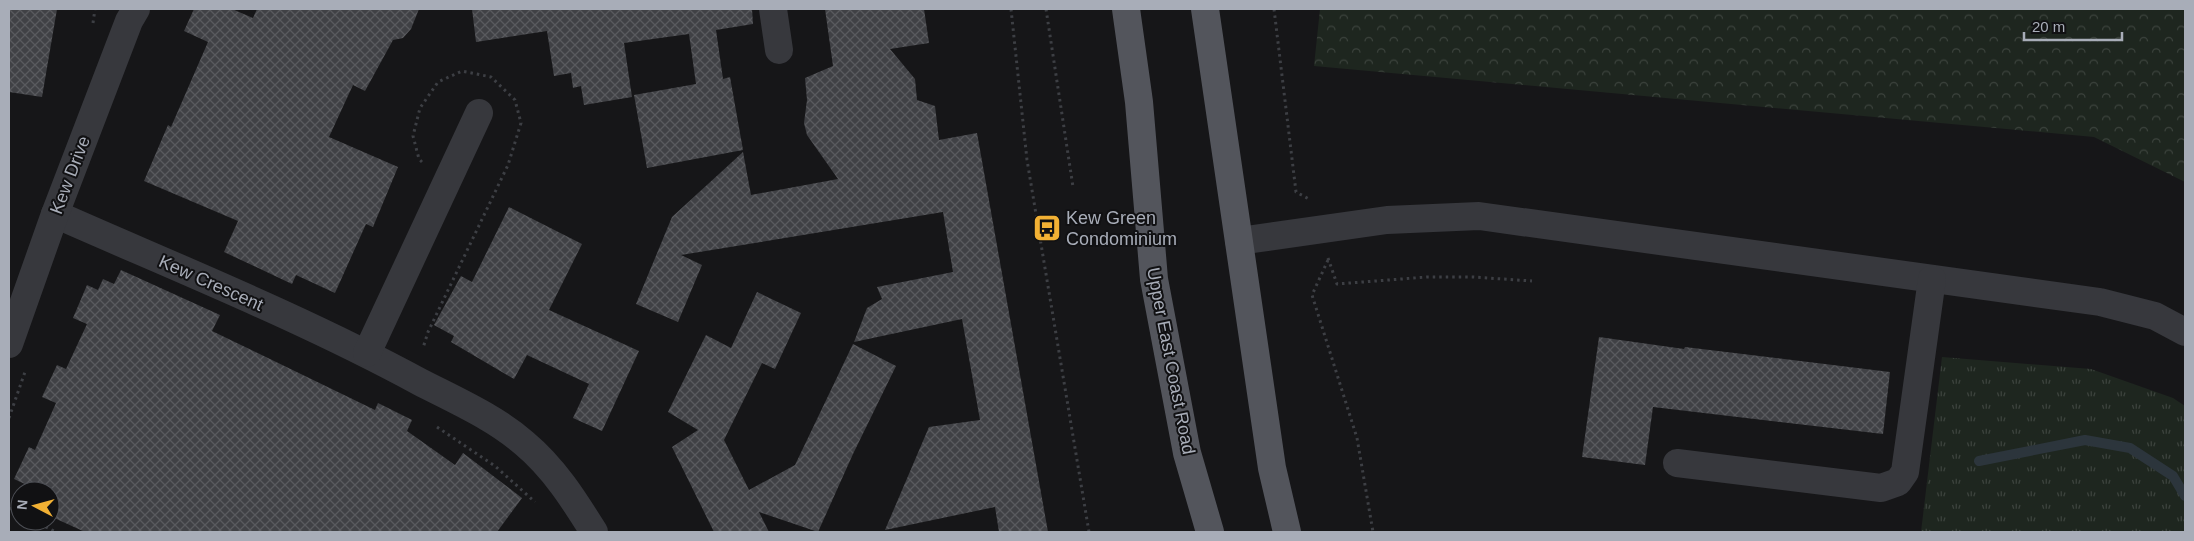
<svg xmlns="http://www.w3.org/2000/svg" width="2194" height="541" font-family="Arial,sans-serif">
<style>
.grass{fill:url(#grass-tufts)}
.forest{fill:url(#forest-crowns)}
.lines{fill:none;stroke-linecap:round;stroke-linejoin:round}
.stream{stroke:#2c353c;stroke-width:10}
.building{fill:url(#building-cross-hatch)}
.path{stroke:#3d3f44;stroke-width:3;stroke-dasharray:2.5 4;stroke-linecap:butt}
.minor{stroke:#37383d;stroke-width:28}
.major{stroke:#53555c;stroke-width:28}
.labels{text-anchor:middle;stroke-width:4;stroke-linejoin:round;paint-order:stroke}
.street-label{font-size:18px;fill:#a8adb8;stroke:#111113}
.poi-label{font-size:18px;fill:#a8adb8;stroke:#111113;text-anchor:start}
</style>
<defs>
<pattern id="grass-tufts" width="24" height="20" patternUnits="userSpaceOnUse" patternTransform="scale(1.25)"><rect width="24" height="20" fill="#1e261f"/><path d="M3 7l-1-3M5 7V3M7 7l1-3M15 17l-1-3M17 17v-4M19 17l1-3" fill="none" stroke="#3c433d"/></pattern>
<pattern id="forest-crowns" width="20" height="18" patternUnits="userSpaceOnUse" patternTransform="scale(1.25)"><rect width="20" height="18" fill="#1e261f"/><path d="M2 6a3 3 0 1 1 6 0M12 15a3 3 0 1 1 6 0" fill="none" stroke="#3c433d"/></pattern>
<pattern id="building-cross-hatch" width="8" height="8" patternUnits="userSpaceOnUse" patternTransform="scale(1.25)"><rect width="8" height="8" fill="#404145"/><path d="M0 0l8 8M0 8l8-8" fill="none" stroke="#595a5e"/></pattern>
</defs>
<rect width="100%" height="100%" fill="#161618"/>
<path class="grass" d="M1942 357 2091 369 2173 398 2185 406V532H1921Z"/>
<path class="forest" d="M1320 9H2185V182L2094 137 1314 66Z"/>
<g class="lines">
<path class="stream" d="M1979 461 2085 440 2130 448 2173 476 2185 496"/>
</g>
<g class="building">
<path d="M9 9H57L42 97 9 92Z"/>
<path d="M194 9H232L253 18 257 9H419L411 29 403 38 393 40 365 91 353 85 329 137 398 167 373 227 366 224 335 293 296 275 292 284 224 252 238 221 144 181 168 125 171 127 208 42 184 31Z"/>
<path d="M472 9H752L753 24 716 30 723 79 730 77 743 150 647 168 634 95 696 84 689 34 624 43 632 97 584 105 581 86 573 88 571 73 554 76 547 31 476 42Z"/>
<path d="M825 9H924L929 43 890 49 915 79 917 100 935 106 939 140 977 133 1048 532H999L995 507 885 530 929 427 980 420 962 319 854 342 867 308 882 299 877 287 953 272 943 212 681 255 702 265 678 322 636 304 672 217 743 152 751 195 838 179 807 135 804 123 807 100 805 78 833 66Z"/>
<path d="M509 207 582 244 549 310 639 351 602 431 573 418 589 384 527 355 514 379 451 342 454 336 434 325 461 276 472 282Z"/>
<path d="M121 270 220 315 212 331 375 410 378 403 412 420 407 431 455 465 463 453 522 498 497 532H85L50 516V491H40L14 479 29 447 35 450 56 403 42 397 57 365 66 369 87 324 73 318 87 285 98 290 103 279 114 284Z"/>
<path d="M757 292 801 313 775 369 762 363 724 440 749 490 795 465 853 344 896 366 853 454 818 532 759 512 769 532H714L672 447 698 430 668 412 706 335 731 348Z"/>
<path d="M1599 337 1684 349 1685 347 1890 372 1883 434 1653 407 1645 465 1582 457Z"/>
</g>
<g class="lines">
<g class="path">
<path d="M1011 9 1027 160 1089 532"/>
<path d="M1046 9 1073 187"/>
<path d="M1274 9 1296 192 1309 199"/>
<path d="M93 23 95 9"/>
<path d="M422 162 419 159 413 136 420 108 438 82 462 71 491 77 515 100 521 123 508 165 428 332 423 348"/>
<path d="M1328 258 1337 284 1427 277H1473L1532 281"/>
<path d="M1328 260 1312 295 1357 438 1373 532"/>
<path d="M9 418 26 369"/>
<path d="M437 427 495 466 535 502"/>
<path d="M9 508 20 513"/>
<path d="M34 521 56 532"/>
</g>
<g class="minor">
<path d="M773 9 779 50"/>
<path d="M55 214C177 268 302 318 420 382 455 400 494 417 524 443 554 468 574 500 594 532"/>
<path d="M1239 241 1387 220 1479 216 2100 302 2155 316 2185 332"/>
<path d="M9 344 55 214 129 21 136 9"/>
<path d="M367 353 479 113"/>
<path d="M1677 463 1881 488 1898 482 1905 472 1932 279"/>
</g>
<g class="major">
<path d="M1126 9 1139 102 1154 279 1187 453 1210 532"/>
<path d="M1205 9 1272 468 1287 532"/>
</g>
</g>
<defs>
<g id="bus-square" transform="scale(1.4375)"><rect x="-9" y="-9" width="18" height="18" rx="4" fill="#f2b134" stroke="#111113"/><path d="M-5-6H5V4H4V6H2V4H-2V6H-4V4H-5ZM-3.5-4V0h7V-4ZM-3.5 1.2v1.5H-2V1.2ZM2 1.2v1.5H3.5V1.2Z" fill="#111"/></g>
</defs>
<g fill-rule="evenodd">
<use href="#bus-square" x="1047" y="228"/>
</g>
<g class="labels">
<g class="street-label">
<text transform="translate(70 175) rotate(-69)" y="6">Kew Drive</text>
<text transform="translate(211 283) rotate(24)" y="6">Kew Crescent</text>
<text transform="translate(1171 361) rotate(79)" y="6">Upper East Coast Road</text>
</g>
<g class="poi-label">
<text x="1066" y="224">Kew Green<tspan x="1066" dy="21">Condominium</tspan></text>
</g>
</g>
<rect width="2194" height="541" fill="none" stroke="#a8adb8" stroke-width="20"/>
<g transform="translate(35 506) rotate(276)"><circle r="24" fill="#111113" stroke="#4d4f55"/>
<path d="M0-4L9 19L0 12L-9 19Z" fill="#f2b134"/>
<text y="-8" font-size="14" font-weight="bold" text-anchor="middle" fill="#a8adb8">N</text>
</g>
<path d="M2024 32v8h98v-8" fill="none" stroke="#a8adb8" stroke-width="2.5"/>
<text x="2032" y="32" font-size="15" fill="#a8adb8" stroke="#111113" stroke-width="4" paint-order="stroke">20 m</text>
</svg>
